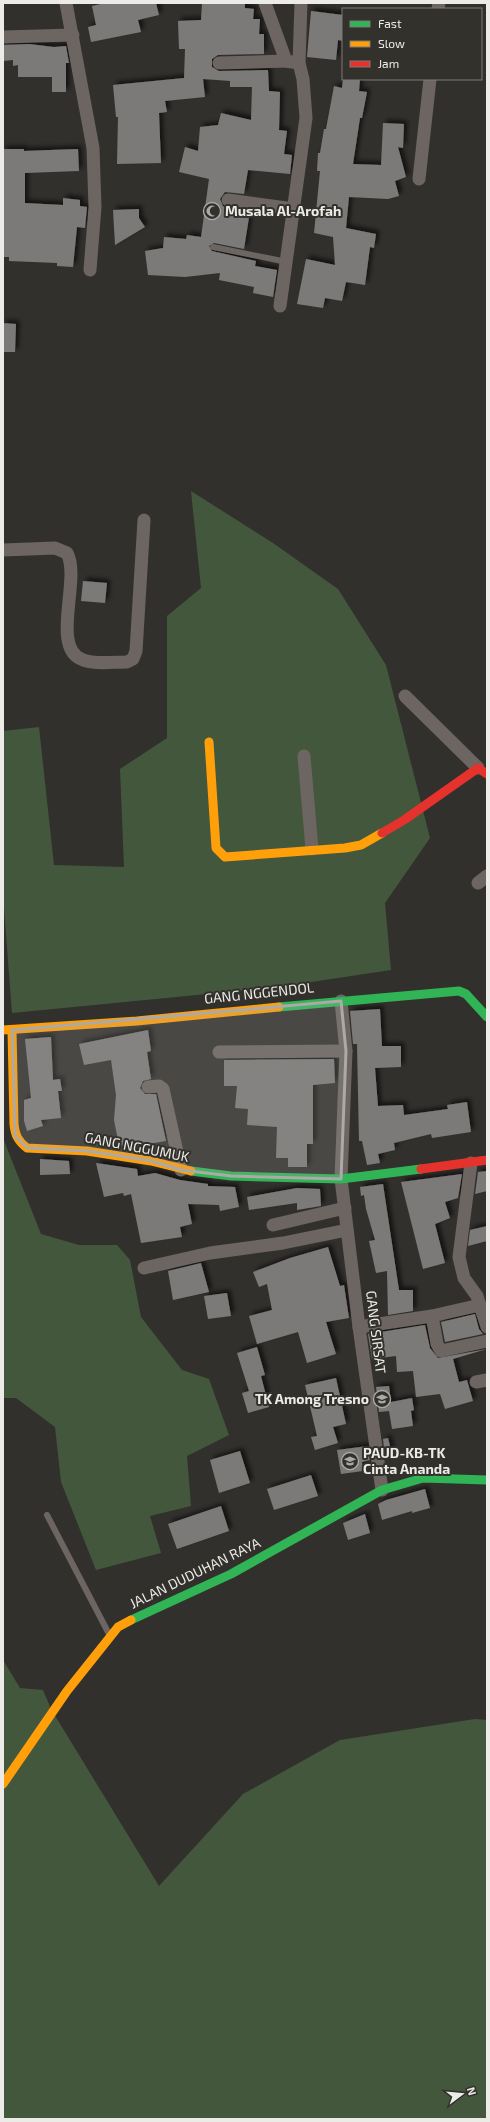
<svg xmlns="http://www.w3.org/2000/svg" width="490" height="2122" font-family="'Exo 2',sans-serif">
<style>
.green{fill:#43573d}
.building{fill:#7c7a78;filter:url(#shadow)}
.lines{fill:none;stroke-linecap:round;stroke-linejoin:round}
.lane{stroke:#6c6562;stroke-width:6}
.street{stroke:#6c6562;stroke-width:13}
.fast{stroke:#30b455;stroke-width:9}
.slow{stroke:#ff9f0a;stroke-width:9}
.jam{stroke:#e5322d;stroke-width:9}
.marked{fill:#abaaa6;fill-opacity:0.2;stroke:#abaaa6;stroke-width:3;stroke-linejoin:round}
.labels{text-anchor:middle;stroke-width:4;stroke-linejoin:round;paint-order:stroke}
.poi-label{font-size:14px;font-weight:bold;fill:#ecebe7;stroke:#33312c;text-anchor:start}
.street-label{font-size:14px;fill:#ecebe7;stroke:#33312c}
</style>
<defs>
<filter id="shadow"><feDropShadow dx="3.5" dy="-3.5" stdDeviation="2" flood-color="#0009"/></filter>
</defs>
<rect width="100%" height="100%" fill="#32302d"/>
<g class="green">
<path d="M191 491 273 543 338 589 386 665 430 838 385 903 391 970 278 987 12 1013 3 895V731L39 727 54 865 124 867 120 769 167 738V616L201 588Z"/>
<path d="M3 1138 41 1234 79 1245H117L130 1260 141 1317 182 1370 209 1379 229 1435 187 1456 191 1506 150 1516 161 1553 96 1570 61 1482 55 1427 16 1398H3Z"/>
<path d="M3 1660 20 1688 43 1690 51 1709 159 1886 243 1794 340 1740 475 1719 487 1720V2119H3Z"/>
</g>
<g class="building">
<path d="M105 3H156L159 15 138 20 141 32 91 42 88 27 96 25 92 6Z"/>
<path d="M202 3H245V8L254 9 253 19H260L259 34H264V54L218 55 212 59V67L219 71 268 70 269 91 280 92 279 130 287 131 284 154 292 155 290 174 248 170 244 194 225 192 220 199 223 206 227 208 250 211 244 249 214 243 209 246 212 251 256 261 255 266 277 270 273 297 253 293 254 287 219 280 220 273 185 277 148 275 145 251 163 248 164 237 186 239 187 235 201 237 209 179 179 172 185 147 198 151 200 127 218 125 221 113 251 120 252 87H230V81L203 79 205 97 165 101 167 112 159 113 161 163 117 164 118 117H116L113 85 184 78 185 49H179L178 21 201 20Z"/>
<path d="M311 11 343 15V41L338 40 336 60 307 57Z"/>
<path d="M29 44 54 47 66 46 69 63H66V92H52V77H18V65L13 66V60L3 61V45Z"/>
<path d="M343 79H360L359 91 367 92 362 118H360L353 164 381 165 383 123 404 124 403 148 398 147 406 177 395 181 399 196 388 199 349 197 346 228 376 234 374 248 370 247 365 285 346 282 342 301 325 298 323 308 297 304 306 259 335 265 333 237 314 233 320 171H317L318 153H320L324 129H326L334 86 342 88Z"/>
<path d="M3 149H24V151L78 149 79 171 25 173V203L63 205V198L80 200V206L87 207 85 228 77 227 73 267 57 266V263L9 261V257H3Z"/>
<path d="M139 209V218L145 227 115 245 113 210Z"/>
<path d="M3 323 16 324 15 352H3Z"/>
<path d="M83 581 107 583 105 603 81 601Z"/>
<path d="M380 1009 382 1046H401V1067L375 1068 378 1106 403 1105 404 1115 448 1109 447 1105 467 1102 471 1132 432 1138 431 1134 394 1143 395 1150 378 1154 380 1163 367 1165 362 1141H359L357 1044H353L350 1011Z"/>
<path d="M148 1030 151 1051 147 1052 151 1079 143 1081 140 1088 145 1094H156L166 1141 131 1147 119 1145 114 1120 116 1095 111 1060 84 1065 79 1044Z"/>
<path d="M51 1037 53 1080 60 1079 62 1091H58L61 1118 41 1120 43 1126 27 1131 24 1121V1100L31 1098 25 1039Z"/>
<path d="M334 1059 335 1083 313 1085V1144H307V1167H288V1158H276L277 1127 247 1125 248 1109 235 1108 237 1086H224V1060Z"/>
<path d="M40 1159 69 1161 70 1174 40 1175Z"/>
<path d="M96 1163 137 1169 138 1176 155 1173 180 1180 208 1184V1186L235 1187 239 1207 220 1211 219 1205 188 1204 192 1224 180 1227 182 1237 141 1243 131 1194 124 1196 123 1193 104 1197Z"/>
<path d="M487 1171V1191L475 1194 478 1172Z"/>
<path d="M462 1174 458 1198 445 1202 450 1218 435 1224 445 1263 423 1269 401 1182Z"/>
<path d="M383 1184 399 1290H413V1311L388 1315 387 1271 376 1273 369 1241 375 1240 366 1209 364 1195 361 1196 360 1187Z"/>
<path d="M297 1188 320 1189 321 1206 297 1210V1203L249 1210 247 1197Z"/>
<path d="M487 1226V1241L468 1246 470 1230Z"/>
<path d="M328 1247 340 1286 344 1285 349 1318 326 1322 336 1354 307 1363 298 1332 257 1344 249 1316 272 1310 267 1284 259 1287 253 1272 290 1258Z"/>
<path d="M201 1263 209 1292 173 1300 168 1271Z"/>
<path d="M227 1293 231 1316 208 1319 204 1296Z"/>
<path d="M475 1314 479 1329 483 1334 445 1342 441 1322Z"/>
<path d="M425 1325 430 1348 438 1358 487 1349 453 1359 459 1382 467 1380 473 1401 445 1409 440 1394 416 1397 413 1371 397 1372 396 1356 372 1359 368 1334Z"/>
<path d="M257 1347 265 1375 261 1376 269 1407 248 1413 242 1393 249 1391 237 1353Z"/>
<path d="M336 1378 346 1424 333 1427 338 1443 315 1450 311 1437 317 1436 305 1385Z"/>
<path d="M389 1386 391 1402 412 1398 414 1410 411 1411 413 1426 392 1429 389 1411 379 1412 376 1387Z"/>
<path d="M388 1438 392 1454 385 1456 383 1439Z"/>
<path d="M368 1446 370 1460 362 1462 363 1471 341 1474 337 1450Z"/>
<path d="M240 1451 250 1483 219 1493 210 1460Z"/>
<path d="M311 1475 318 1496 274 1510 267 1489Z"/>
<path d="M425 1489 430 1508 412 1513V1511L382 1520 378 1504 386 1500Z"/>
<path d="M221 1506 229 1531 177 1549 168 1524Z"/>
<path d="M365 1514 370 1533 348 1540 343 1523Z"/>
</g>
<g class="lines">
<g class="lane">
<path d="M213 247 287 262"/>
<path d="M47 1515 109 1634"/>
</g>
<g class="street">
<path d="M66 3 93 148 95 207 90 270"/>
<path d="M265 3 286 61 299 63"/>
<path d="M438 9 439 3"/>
<path d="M3 37 73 35"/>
<path d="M219 63 286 61"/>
<path d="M419 179 430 79"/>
<path d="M228 200 294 209"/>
<path d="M280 306 306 118 303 79 299 63 301 3"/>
<path d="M3 550 55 548 67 553C81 578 51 646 81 659 93 665 113 662 127 662L133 659 136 651 144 520"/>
<path d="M405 696 478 768"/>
<path d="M304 756 312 849"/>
<path d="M478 883 487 876"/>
<path d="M341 1001 346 1051 341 1179 359 1327 382 1490"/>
<path d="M219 1052 346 1051"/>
<path d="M148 1087 159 1086 163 1089 181 1170"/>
<path d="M471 1163 459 1257 464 1278 477 1296 487 1327"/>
<path d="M273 1225 345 1208"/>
<path d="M144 1268 210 1253 283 1243 347 1230"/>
<path d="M432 1316 480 1305"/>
<path d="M359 1327 432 1316 437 1344 441 1351 487 1341"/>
<path d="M476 1382 487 1380"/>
</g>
<g class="fast">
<path d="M279 1007 459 991 466 994 487 1017"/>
<path d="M191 1171 231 1176 341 1179 421 1169"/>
<path d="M131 1620 231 1574 382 1490 423 1478 487 1480"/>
</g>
<g class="slow">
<path d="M209 742 216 848 225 857 345 848 361 845 382 833"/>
<path d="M3 1030 137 1021 279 1007"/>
<path d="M12 1030 14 1124C15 1135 18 1141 27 1148L87 1151 151 1161 191 1171"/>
<path d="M3 1784 67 1691 118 1627 131 1620"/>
</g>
<g class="jam">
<path d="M382 833 404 820 478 768 487 774"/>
<path d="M421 1169 487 1160"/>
</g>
</g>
<path class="marked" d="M341 1001 346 1051 341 1179 231 1176 181 1170 151 1161 87 1151 27 1148 15 1136 12 1030Z"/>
<defs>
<g id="mosque-ring" transform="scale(0.9)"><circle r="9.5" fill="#33312c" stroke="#abaaa6" stroke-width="1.5"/><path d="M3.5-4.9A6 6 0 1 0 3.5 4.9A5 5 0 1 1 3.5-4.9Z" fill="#abaaa6"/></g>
<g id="school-ring" transform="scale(0.9)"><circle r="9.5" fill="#33312c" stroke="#abaaa6" stroke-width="1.5"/><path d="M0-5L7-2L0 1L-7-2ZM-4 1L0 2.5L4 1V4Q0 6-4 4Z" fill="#abaaa6"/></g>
</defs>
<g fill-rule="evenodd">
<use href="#mosque-ring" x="212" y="211"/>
<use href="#school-ring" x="382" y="1399"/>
<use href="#school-ring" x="350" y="1461"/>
</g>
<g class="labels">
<g class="poi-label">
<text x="225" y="216">Musala Al-Arofah</text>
<text x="369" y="1404" text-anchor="end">TK Among Tresno</text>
<text x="363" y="1458">PAUD-KB-TK<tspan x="363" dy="16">Cinta Ananda</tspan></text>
</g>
<g class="street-label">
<text transform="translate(259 993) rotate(-6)" y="5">GANG NGGENDOL</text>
<text transform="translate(137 1147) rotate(11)" y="5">GANG NGGUMUK</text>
<text transform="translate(376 1332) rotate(83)" y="5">GANG SIRSAT</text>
<text transform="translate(195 1573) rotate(-26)" y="5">JALAN DUDUHAN RAYA</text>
</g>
</g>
<rect width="490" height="2122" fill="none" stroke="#ecebe7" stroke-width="8"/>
<rect x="342" y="8" width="140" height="72" fill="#33312c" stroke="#7d7b77"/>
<rect x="350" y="21" width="20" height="6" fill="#30b455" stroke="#7d7b77"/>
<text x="378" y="28" font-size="12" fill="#ecebe7">Fast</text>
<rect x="350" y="41" width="20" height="6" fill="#ff9f0a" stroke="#7d7b77"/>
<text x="378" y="48" font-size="12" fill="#ecebe7">Slow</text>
<rect x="350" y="61" width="20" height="6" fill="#e5322d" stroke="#7d7b77"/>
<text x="378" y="68" font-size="12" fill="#ecebe7">Jam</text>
<g transform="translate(462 2094) rotate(74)" stroke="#33312c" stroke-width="3" paint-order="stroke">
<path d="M0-3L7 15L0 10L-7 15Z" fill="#ecebe7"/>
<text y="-6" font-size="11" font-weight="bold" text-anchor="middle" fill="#ecebe7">N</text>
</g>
</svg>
